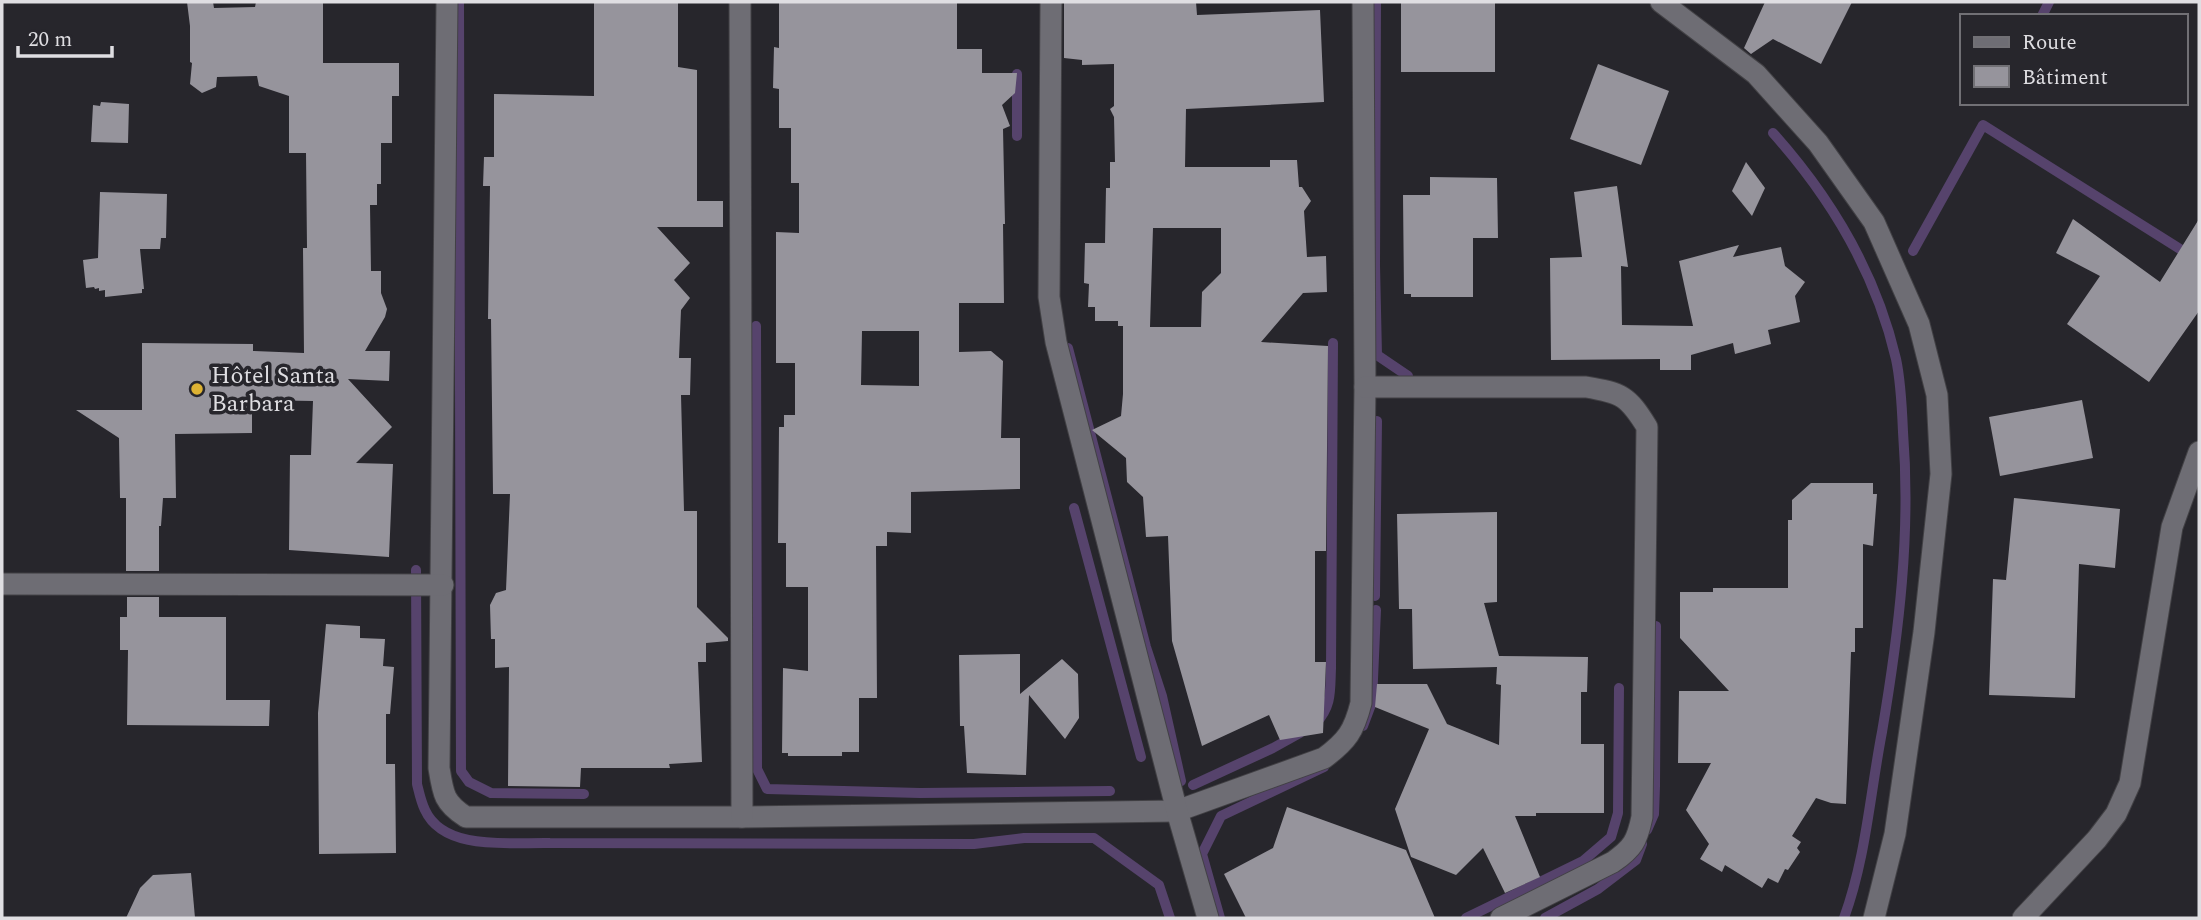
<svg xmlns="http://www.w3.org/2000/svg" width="2201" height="920" font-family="Spectral,serif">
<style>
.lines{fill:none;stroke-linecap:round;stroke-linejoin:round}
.stream{stroke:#56436c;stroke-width:10}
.building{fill:#96949c;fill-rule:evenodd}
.minor-casing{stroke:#424145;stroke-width:23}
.minor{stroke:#6e6d74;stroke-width:21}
.poi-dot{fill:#ddb233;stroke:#27262c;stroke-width:2.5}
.labels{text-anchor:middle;stroke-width:7;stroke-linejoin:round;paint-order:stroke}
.poi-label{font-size:24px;fill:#dfdee2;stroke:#27262c;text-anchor:start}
</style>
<rect width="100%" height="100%" fill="#27262c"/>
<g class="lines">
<g class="stream">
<path d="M459 2 461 771 469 782 491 793 584 794"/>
<path d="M1376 2 1375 265 1377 355 1408 376"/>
<path d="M2042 16 2049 2"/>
<path d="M1773 133C1831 198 1876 273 1896 359 1901 382 1902 408 1903 432 1911 533 1899 632 1882 732 1870 794 1866 858 1844 918"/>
<path d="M1017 136V74"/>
<path d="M1913 251 1983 125 2180 249"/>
<path d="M756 326 757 769 767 789 920 793 1110 791"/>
<path d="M1068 348 1146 647 1162 696 1181 781"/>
<path d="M1074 508 1141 757"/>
<path d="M416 570 417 784C419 792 421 802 425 810 444 852 512 842 550 843L974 844 1024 838H1094L1159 885 1170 918"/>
<path d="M1375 596 1377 421"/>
<path d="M1316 723C1332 706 1330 691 1331 668L1333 343"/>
<path d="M1363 726 1372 702 1376 610"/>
<path d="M1193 785 1273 748 1300 733"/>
<path d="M1647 830 1654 814 1655 786 1656 626"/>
<path d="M1220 918 1202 854 1221 816 1324 767"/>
<path d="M1466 918 1583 861 1611 837 1618 813 1619 688"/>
<path d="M1545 918 1598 889 1636 860 1642 844"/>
</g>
</g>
<g class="building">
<path d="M187 2H213L214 8 255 7 256 2H323V63H399V96H392V143H381V184H377V205H370L371 271H381V293L387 309 385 317 365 351H390L389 381 348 379 392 427 356 463 393 464 389 557 289 550 290 455H311L313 401 252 400V433L175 434 176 498H163L161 526H159V571H126V498H120L119 438 76 410H142V343L253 344V351L304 353 303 248H307L306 153H289V96L259 86 257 76 217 77 216 87 202 93 190 84 192 63 190 62V26Z"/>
<path d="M594 2H678V67L697 70V201H723V227H657L690 263 674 280 690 298 681 310 679 358H691L690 395H681L684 511H697V607L728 638V641L706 643V662H698L702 762 669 764 670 768H581L580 787 508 786 509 667 495 668V639H491L490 605 496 593 506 590 510 494H493L491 319H488L490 186H483L484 157H494V94L594 96Z"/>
<path d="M779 2 957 3V49H982V73H1017L1015 93 1002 105 1010 126 1003 129 1005 224H1003L1004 303H959V352L991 351 1003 361 1001 438H1020V489L911 492V533L887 532V546H876L877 698H859V752H842V756H788V753H782L783 668 808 671V587H786V543H778L779 427H784V415H795V363H776V232L799 233V183H791V128H779V89L773 88 774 47 779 48ZM862 331H919V386L861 385Z"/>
<path d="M1064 2H1196L1197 15 1320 10 1324 102 1186 109 1185 167H1270V160H1297L1299 187H1302L1311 201 1304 211 1307 257 1326 256 1327 292 1303 293 1261 342 1328 346 1326 551H1315V662H1326L1323 733 1280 740 1269 715 1202 746 1172 641 1168 536 1146 537 1143 497 1127 482 1126 458 1092 430 1121 416 1123 394V326H1118V321H1095V307H1088L1089 284 1084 283 1085 243H1105L1106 188H1110V162H1115L1114 117 1110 109 1114 106V64L1082 65V60L1064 58ZM1153 228H1221V273L1202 292 1201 327H1150Z"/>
<rect x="1401" y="2" width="94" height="70"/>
<path d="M1765 2H1852L1821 64 1773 39 1751 54 1744 48Z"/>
<path d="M1598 64 1669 91 1641 165 1570 139Z"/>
<path d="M101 102 129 104 128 143 91 142 93 105 100 106Z"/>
<path d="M1746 162 1765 188 1752 216 1732 191Z"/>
<path d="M1430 177 1497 178 1498 238H1473V297H1411V294H1404L1403 195H1430Z"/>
<path d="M1617 186 1628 267 1621 266 1622 325 1693 326 1679 261 1739 245 1733 257 1781 247 1785 266 1805 282 1795 296 1800 322 1768 330 1771 344 1735 354 1733 343 1691 355V370H1660V359L1551 360 1550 258 1582 257 1574 192Z"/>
<path d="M100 192 167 194 166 238H161L160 249H140L144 289H142V293L105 297V290L99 291V288L95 289 94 287 86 288 83 260 98 258Z"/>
<path d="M2073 219 2160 282 2199 219V311L2149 382 2067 324 2100 276 2056 253Z"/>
<path d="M2082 400 2093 458 2000 476 1989 417Z"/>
<path d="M1811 483H1873V494H1877L1873 546 1863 544V628H1855V652H1851L1846 804 1831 803 1816 798 1792 836 1801 842 1797 848 1800 852 1788 870 1785 869 1778 883 1768 878 1762 888 1725 865 1722 872 1700 859 1709 844 1686 810 1711 763H1678L1679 691H1729L1680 638V592H1713V588H1788V520H1792V500Z"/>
<path d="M2014 498 2120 509 2115 568 2079 564 2075 698 1989 695 1993 579 2006 580Z"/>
<path d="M1497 512V602L1484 603 1499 656 1588 657 1587 692H1581V744H1604V813H1536V816H1515L1540 877 1505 893 1483 848 1456 875 1411 857 1395 809 1429 729 1375 707 1377 684H1427L1447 724 1499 745 1501 685 1496 684 1497 667 1413 669 1412 609H1399L1397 514Z"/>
<path d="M127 597H159V617H226V700H270L269 726 127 725 128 650H120V617H127Z"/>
<path d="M326 624 360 626V638L385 639 383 666 394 667 390 714H386V764H395L396 853 319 854 318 713Z"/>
<path d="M1020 654V694L1062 659 1078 674 1079 718 1065 739 1029 695 1026 775 967 773 964 726H960L959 655Z"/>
<path d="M1287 807 1406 850 1435 918H1246L1224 874 1273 848Z"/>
<path d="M191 873 195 918H126L140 888 153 875Z"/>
</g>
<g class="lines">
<g class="minor-casing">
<g id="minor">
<path d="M447 2 439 768C443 794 444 803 466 817H742L1177 811 1324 758C1347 741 1354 731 1361 703L1365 387 1363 2"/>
<path d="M740 2 742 817"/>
<path d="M1051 2 1049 297 1056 342 1177 811 1208 918"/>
<path d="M1661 2 1756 74 1818 143 1874 222 1919 324 1937 395 1941 474 1924 632 1895 834 1874 918"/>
<path d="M1365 387H1586C1622 393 1628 396 1647 427L1642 817C1637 841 1633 848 1613 862L1501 918"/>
<path d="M2 584 443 585"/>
<path d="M2023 918 2097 839 2116 814 2130 783 2172 527 2199 452"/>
</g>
</g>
<use href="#minor" class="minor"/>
</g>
<circle class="poi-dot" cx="197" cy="389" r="7"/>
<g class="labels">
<g class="poi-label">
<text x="211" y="383">Hôtel Santa<tspan x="211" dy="28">Barbara</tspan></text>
</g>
</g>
<rect width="2201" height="920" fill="none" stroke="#dfdee2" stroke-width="7"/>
<rect x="1960" y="14" width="228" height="91" fill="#27262c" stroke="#717075" stroke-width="2"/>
<rect x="1974" y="37" width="35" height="10" fill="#6e6d74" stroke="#717075" stroke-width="2"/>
<text x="2022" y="49" font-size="21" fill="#dfdee2">Route</text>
<rect x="1974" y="66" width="35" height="21" fill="#96949c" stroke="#717075" stroke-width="2"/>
<text x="2022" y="84" font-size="21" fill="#dfdee2">Bâtiment</text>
<path d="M18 46v10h94v-10" fill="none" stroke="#dfdee2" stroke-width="3.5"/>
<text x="28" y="46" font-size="21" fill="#dfdee2" stroke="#27262c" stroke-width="5" paint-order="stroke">20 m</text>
</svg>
